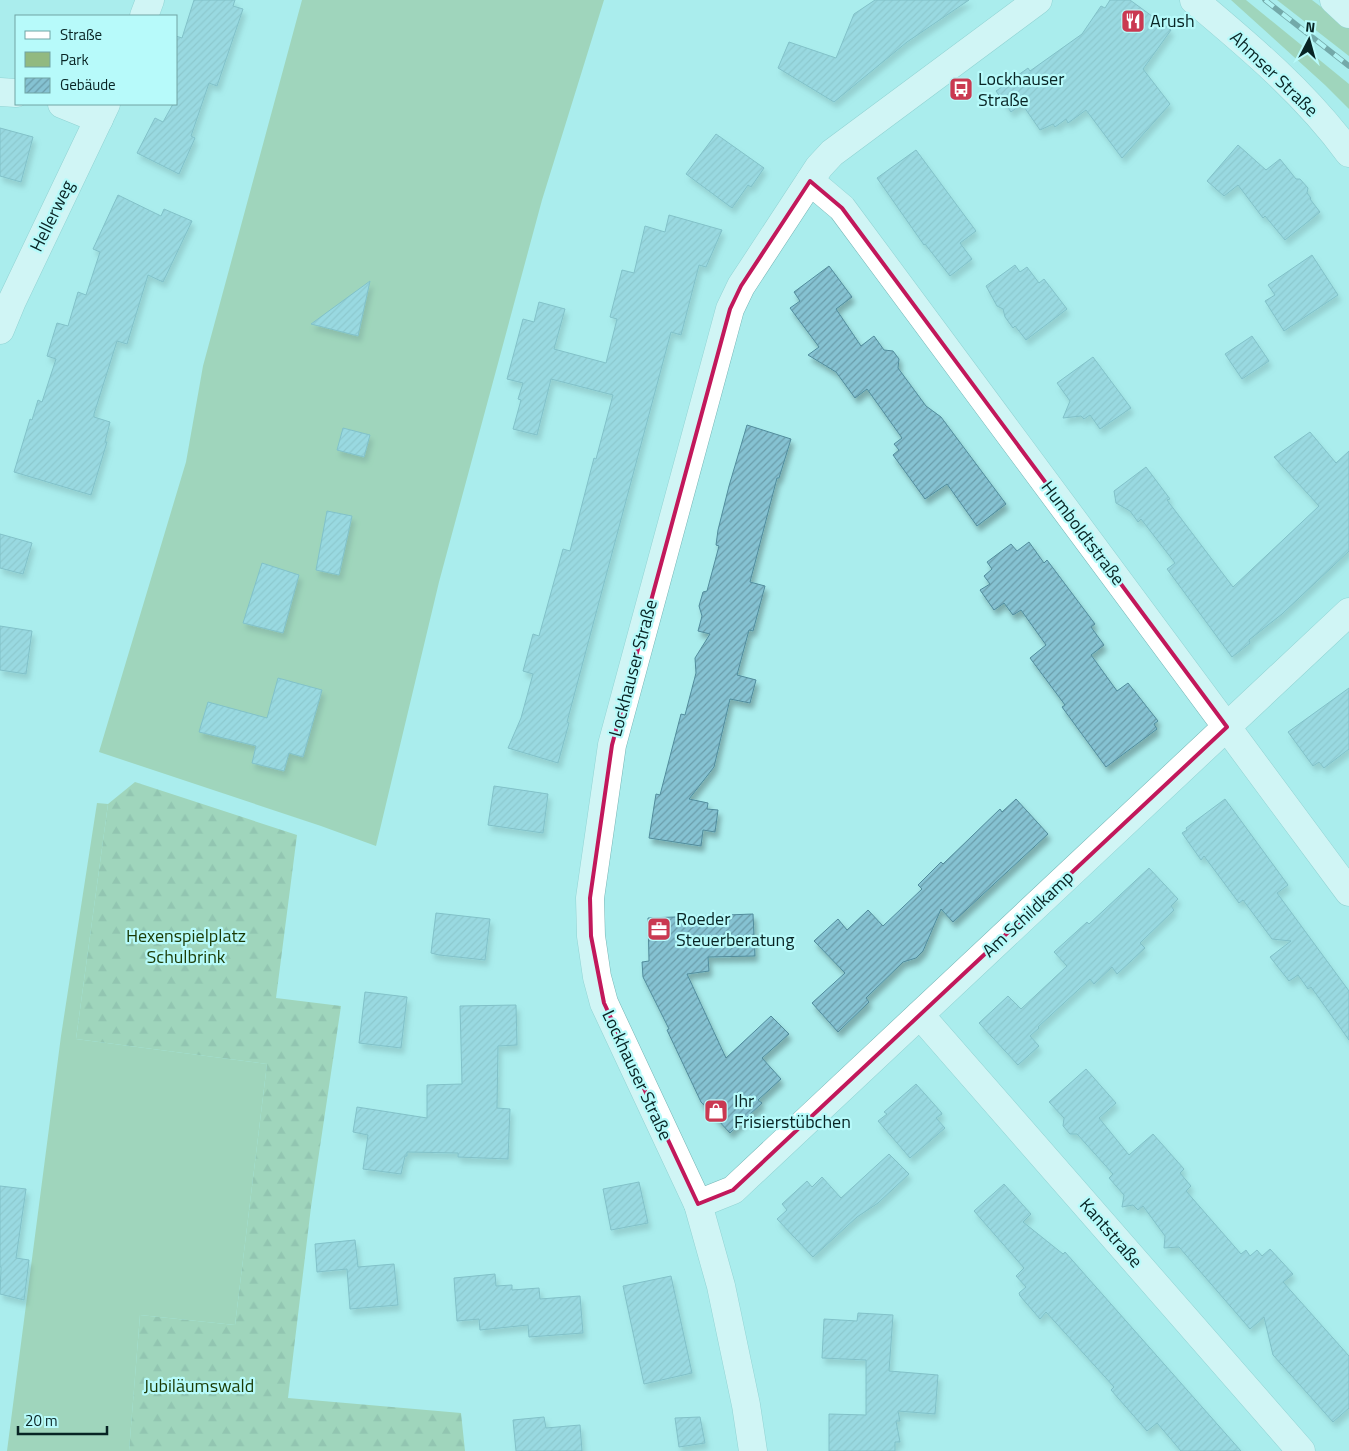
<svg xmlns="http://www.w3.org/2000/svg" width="1349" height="1451" font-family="'Titillium Web',sans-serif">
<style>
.green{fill:#92b980}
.forest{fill:url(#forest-firs)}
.building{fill:url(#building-hatch);stroke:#518c9c;filter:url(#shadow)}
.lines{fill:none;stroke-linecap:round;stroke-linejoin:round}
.minor-casing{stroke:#74b5b5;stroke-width:29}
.minor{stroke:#fff;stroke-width:28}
.rail-casing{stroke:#325858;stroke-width:5.5}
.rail{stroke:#b7fafa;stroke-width:4;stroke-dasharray:11;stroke-linecap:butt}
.marked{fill:none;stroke:#c2185b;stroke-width:4;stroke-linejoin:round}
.labels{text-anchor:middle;stroke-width:4.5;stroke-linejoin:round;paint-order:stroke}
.poi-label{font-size:18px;fill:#082424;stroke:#b7fafa;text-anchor:start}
.street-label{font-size:18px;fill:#082424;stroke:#b7fafa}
.park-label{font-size:18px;fill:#1a3a04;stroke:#b7fafa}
</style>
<defs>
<pattern id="forest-firs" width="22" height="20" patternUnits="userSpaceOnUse" patternTransform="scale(1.25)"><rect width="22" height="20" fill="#92b980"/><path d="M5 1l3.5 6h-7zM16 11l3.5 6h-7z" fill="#759669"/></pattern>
<pattern id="building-hatch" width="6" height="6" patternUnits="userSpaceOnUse" patternTransform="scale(1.25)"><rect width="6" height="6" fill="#85c2d2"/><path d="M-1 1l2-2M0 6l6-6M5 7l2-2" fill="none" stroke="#6b9daa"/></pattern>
<filter id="shadow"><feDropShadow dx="3" dy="5.5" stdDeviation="2.5" flood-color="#0004"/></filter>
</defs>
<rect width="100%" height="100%" fill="#aaeded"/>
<g class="green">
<path d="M302 0H604L542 200 439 582 376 846 321 826 99 752 186 462 203 366Z"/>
<path d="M1231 0H1246L1349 84V109L1325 85Z"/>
<path d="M1277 0H1312L1349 28V56Z"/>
<path d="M97 803 108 804 76 1039 267 1064 235 1325 140 1315 129 1451H7L61 1036Z"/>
</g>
<path class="forest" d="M135 782 297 835 276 998 341 1006 311 1207 288 1398 461 1413 465 1451H129L140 1315 235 1325 267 1064 76 1039 108 804Z"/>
<g class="building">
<path d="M194 0H235L233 6 243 9 217 86 209 83 191 136 195 138 179 174 137 153 155 118 163 122 173 104H176V36L182 38Z"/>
<path d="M875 0H969L907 42 834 102 778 68 789 42 836 58 854 14Z"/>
<path d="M1110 0H1130L1171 30 1143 69 1170 104 1122 158 1086 110 1068 123 1066 119 1055 127 1053 124 1040 130 1022 104 1011 112 996 91 1028 68 1030 71 1082 34 1101 6 1105 8Z"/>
<path d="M0 128 33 137 21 182 0 176Z"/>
<path d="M716 134 764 168 751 187 748 185 732 208 686 174Z"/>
<path d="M1238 145 1266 170 1280 159 1296 179H1300L1308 188 1307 193 1311 198 1310 199 1320 212 1285 240 1265 216 1263 218 1238 185 1224 196 1207 181Z"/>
<path d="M916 150 976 231 960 243 972 259 950 276 925 244 924 245 877 178Z"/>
<path d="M118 195 161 216 164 209 192 221 163 282 148 275 127 344 117 341 94 414V417L110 422 105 442H107L91 495 14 472 30 419 32 420 38 400 42 402 56 359 47 356 57 323 68 326 78 292 86 295 100 252 93 249Z"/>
<path d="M669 215 722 230 706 267 699 265 681 335 671 332 567 722 569 723 558 763 508 748 521 718 533 674 523 671 533 634 539 636 563 549 570 551 594 458 596 459 613 395 551 379 537 435 513 429 521 400 518 399 523 383 507 379 523 319 534 322 539 302 565 309 554 349 606 363 617 319 610 317 622 270 634 273 645 226 665 232Z"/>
<path d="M1312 255 1338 295 1284 331 1265 301 1275 295 1268 285Z"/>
<path d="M1015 265 1020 272 1027 267 1039 283 1044 279 1067 309 1026 340 1015 326 1013 328 1005 317 1003 309 997 306 986 286Z"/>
<path d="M829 266 852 297 836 309 861 346 874 336 884 350 893 351 899 359 898 368 926 406 941 417 1006 504 977 526 947 484 925 499 893 455 899 450 894 444 902 438 867 389 855 398 836 372 808 355 819 347 790 308 800 301 794 292Z"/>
<path d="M370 281 358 336 311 324Z"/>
<path d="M1252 336 1269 361 1242 379 1225 354Z"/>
<path d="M1093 357 1131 408 1100 429 1090 415 1084 419 1081 416 1063 418 1070 401 1057 383Z"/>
<path d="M747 425 791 439 779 478H777L750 582 765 586 753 631 749 630 737 675 756 680 750 703 730 699 714 767 689 799 708 803 707 809 718 810 715 832 703 830 701 846 649 838 656 794 660 795 681 714 685 715 696 673 695 658 710 634 698 631 702 616 699 606 703 592 707 591 719 546 716 545 718 530 729 486Z"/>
<path d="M343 428 370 435 364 457 337 450Z"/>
<path d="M1310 432 1336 463 1349 451V551L1282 614 1249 640 1250 643 1232 657 1167 569 1175 563 1141 519 1138 522 1130 511 1116 503 1114 491 1146 467 1170 499 1167 500 1233 587 1319 506 1274 457Z"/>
<path d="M327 511 352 516 339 575 316 570Z"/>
<path d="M0 534 32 543 23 574 0 568Z"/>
<path d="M1029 542 1044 563 1047 560 1095 624 1091 627 1104 645 1091 655 1117 691 1128 683 1158 721 1154 724 1157 729 1106 767 1062 707 1065 705 1030 658 1046 645 1021 610 1013 615 1004 603 994 610 980 590 990 584 984 576 992 569 987 562 1011 544 1017 551Z"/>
<path d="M262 563 299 575 283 633 243 623Z"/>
<path d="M0 626 32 631 26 674 0 670Z"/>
<path d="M278 678 322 690 303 757 289 753 284 771 252 763 256 746 199 732 208 702 267 718Z"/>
<path d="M1349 688V749L1324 768 1319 762 1313 766 1288 732Z"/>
<path d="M494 786 548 794 543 833 488 825Z"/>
<path d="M1016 799 1048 834 953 922 941 909 923 951 916 958 903 962 866 998 869 1002 838 1032 812 1003 845 973 814 941 838 919 847 930 868 910 883 926 922 889 918 885 941 862 943 864 1000 809 1002 812Z"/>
<path d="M1225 799 1288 885 1277 893 1349 991V1040L1311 987 1308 989 1298 975 1289 981 1270 957 1291 941 1272 939 1243 900 1239 903 1204 856 1201 860 1182 833 1187 830 1186 828Z"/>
<path d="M1149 868 1178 899 1171 906 1174 910 1140 943 1145 948 1117 974 1112 967 1094 984 1090 979 1038 1027 1039 1028 1030 1036 1039 1046 1018 1065 979 1023 1008 996 1021 1009 1067 966 1054 952 1087 922 1089 924Z"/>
<path d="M436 913 490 919 485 960 439 955 431 953Z"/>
<path d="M753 914 755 956 708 957 709 971 687 974 726 1058 771 1016 789 1034 762 1058 781 1079 758 1100 762 1103 730 1133 701 1102 667 1030 669 1029 643 977 642 962 649 961 648 918Z"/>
<path d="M365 992 407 997 401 1048 359 1043Z"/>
<path d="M516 1005 517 1045 498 1046 497 1108 510 1109 508 1159 458 1157V1153L407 1152V1156H405L401 1174 363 1169 368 1135 353 1132 357 1107 427 1118V1085L462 1084 460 1006Z"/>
<path d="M1086 1069 1116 1103 1099 1118 1129 1155 1153 1134 1184 1169 1180 1173 1191 1186 1186 1191 1241 1254 1246 1250 1250 1256 1257 1250 1262 1256 1270 1249 1293 1274 1283 1282 1349 1356V1408L1333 1422 1273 1355 1264 1317 1250 1329 1179 1247 1164 1248 1165 1236 1143 1206 1138 1210 1133 1205 1122 1207 1124 1195 1109 1178 1113 1174 1077 1134H1070L1063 1126 1064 1118 1049 1102Z"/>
<path d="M916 1084 941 1112 942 1114 936 1118 945 1128 910 1158 878 1121 887 1114 884 1112Z"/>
<path d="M889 1154 909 1174 878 1203 857 1217 813 1257 777 1219 787 1210 782 1204 807 1181 812 1187 822 1177 841 1198Z"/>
<path d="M639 1182 648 1223 611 1230 603 1189Z"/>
<path d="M1004 1184 1031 1214 1023 1222 1063 1254 1065 1252 1241 1451H1181L1157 1423 1147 1431 1111 1390 1114 1387 1046 1312 1040 1319 1020 1296 1019 1293 1026 1287 1016 1276 1024 1268 974 1211Z"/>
<path d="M0 1186 26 1189 16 1258 29 1260 24 1300 0 1294 1 1267H0Z"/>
<path d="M355 1240 358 1267 394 1264 398 1305 350 1309 347 1269 317 1272 315 1244Z"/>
<path d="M495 1274 496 1286 512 1285V1290L539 1288 540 1299 580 1296 583 1333 529 1337 528 1325 480 1330 479 1319 457 1321 454 1278Z"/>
<path d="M671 1276 692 1373 644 1384 623 1286Z"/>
<path d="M858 1313 893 1315 889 1371 938 1375 935 1414 898 1411 900 1421H896L900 1442H895V1451H829V1414L866 1415V1360L822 1358 824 1319 857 1321Z"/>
<path d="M544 1417 546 1428 580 1425 582 1451H516L513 1420Z"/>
<path d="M700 1417 705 1443 679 1447 675 1418Z"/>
</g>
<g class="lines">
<g class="minor-casing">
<g id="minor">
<path d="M1194 0C1250 47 1306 94 1349 153"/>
<path d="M1334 0 1349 14"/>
<path d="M144 16 150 0"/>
<path d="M0 92 16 93"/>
<path d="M62 104 99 119"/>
<path d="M810 181 842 208 1349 892"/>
<path d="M0 330 12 301 106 104"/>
<path d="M920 1015 1301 1451"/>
<path d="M698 1204 733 1190 1349 612"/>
<path d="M753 1451 746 1405 721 1286 698 1204 604 1003 597 977 591 936 590 898 612 745 730 309 741 286 819 167 832 153 1038 0"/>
</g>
</g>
<use href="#minor" class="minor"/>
<g class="rail-casing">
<path id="rail" d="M1265 0 1349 66"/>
</g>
<use href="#rail" class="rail"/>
</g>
<path d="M0 0H1349V1451H0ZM810 181 842 208 1227 727 733 1190 698 1204 604 1003 591 936 590 898 612 745 730 309 741 286Z" fill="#aaeded" fill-opacity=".55" fill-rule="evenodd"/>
<path class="marked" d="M810 181 842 208 1227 727 733 1190 698 1204 604 1003 591 936 590 898 612 745 730 309 741 286Z"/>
<defs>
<g id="restaurant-square" transform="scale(1.25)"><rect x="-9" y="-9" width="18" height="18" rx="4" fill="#ca3951" stroke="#b7fafa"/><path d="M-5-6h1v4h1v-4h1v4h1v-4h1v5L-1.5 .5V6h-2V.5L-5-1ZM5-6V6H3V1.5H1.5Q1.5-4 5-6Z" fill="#fff"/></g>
<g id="bus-square" transform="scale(1.25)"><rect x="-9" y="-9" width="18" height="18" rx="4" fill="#ca3951" stroke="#b7fafa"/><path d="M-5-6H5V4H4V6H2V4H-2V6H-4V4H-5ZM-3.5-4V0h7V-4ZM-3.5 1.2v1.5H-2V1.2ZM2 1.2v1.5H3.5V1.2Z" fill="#fff"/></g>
<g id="office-square" transform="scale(1.25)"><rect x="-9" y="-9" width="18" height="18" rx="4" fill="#ca3951" stroke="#b7fafa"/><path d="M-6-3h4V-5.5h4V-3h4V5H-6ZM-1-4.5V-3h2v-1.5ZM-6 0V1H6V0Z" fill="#fff"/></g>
<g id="shop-square" transform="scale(1.25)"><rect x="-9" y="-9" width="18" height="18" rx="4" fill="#ca3951" stroke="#b7fafa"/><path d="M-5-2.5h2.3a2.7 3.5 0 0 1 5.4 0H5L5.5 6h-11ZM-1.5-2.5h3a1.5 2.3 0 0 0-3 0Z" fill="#fff"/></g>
</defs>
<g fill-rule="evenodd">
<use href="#restaurant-square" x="1133" y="21"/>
<use href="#bus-square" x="961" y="89"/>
<use href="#office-square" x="659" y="929"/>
<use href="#shop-square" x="716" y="1111"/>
</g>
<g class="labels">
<g class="poi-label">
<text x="1150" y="27">Arush</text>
<text x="978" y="85">Lockhauser<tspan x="978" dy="21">Straße</tspan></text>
<text x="676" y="925">Roeder<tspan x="676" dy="21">Steuerberatung</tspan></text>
<text x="734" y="1107">Ihr<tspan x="734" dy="21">Frisierstübchen</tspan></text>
</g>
<g class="street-label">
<text transform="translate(1274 74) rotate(44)" y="6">Ahmser Straße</text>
<text transform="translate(52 216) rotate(-64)" y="6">Hellerweg</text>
<text transform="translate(1083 533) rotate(53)" y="6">Humboldtstraße</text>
<text transform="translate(633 668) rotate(-75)" y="6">Lockhauser Straße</text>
<text transform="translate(1028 914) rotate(-43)" y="6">Am Schildkamp</text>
<text transform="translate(637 1075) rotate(65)" y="6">Lockhauser Straße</text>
<text transform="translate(1111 1233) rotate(49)" y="6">Kantstraße</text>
</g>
<g class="park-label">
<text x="186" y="942">Hexenspielplatz<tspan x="186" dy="21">Schulbrink</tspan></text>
<text x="199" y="1392">Jubiläumswald</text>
</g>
</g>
<rect x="15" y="15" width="162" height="90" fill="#b7fafa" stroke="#71a4a4"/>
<rect x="25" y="31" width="25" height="8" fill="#ffffff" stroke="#71a4a4"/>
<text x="60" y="40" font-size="15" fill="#082424">Straße</text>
<rect x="25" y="52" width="25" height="15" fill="#92b980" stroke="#71a4a4"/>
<text x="60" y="65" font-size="15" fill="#082424">Park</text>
<rect x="25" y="78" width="25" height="15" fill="url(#building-hatch)" stroke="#71a4a4"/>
<text x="60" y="90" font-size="15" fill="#082424">Gebäude</text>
<g transform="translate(1309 40) rotate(6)" stroke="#b7fafa" stroke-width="4" paint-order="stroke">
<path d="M0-4L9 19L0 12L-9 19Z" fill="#082424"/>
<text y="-8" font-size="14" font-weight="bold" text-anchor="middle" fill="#082424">N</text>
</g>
<path d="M18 1426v8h89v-8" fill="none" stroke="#082424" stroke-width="2.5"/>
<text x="25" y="1426" font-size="15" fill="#082424" stroke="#b7fafa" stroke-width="4" paint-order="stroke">20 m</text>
</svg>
